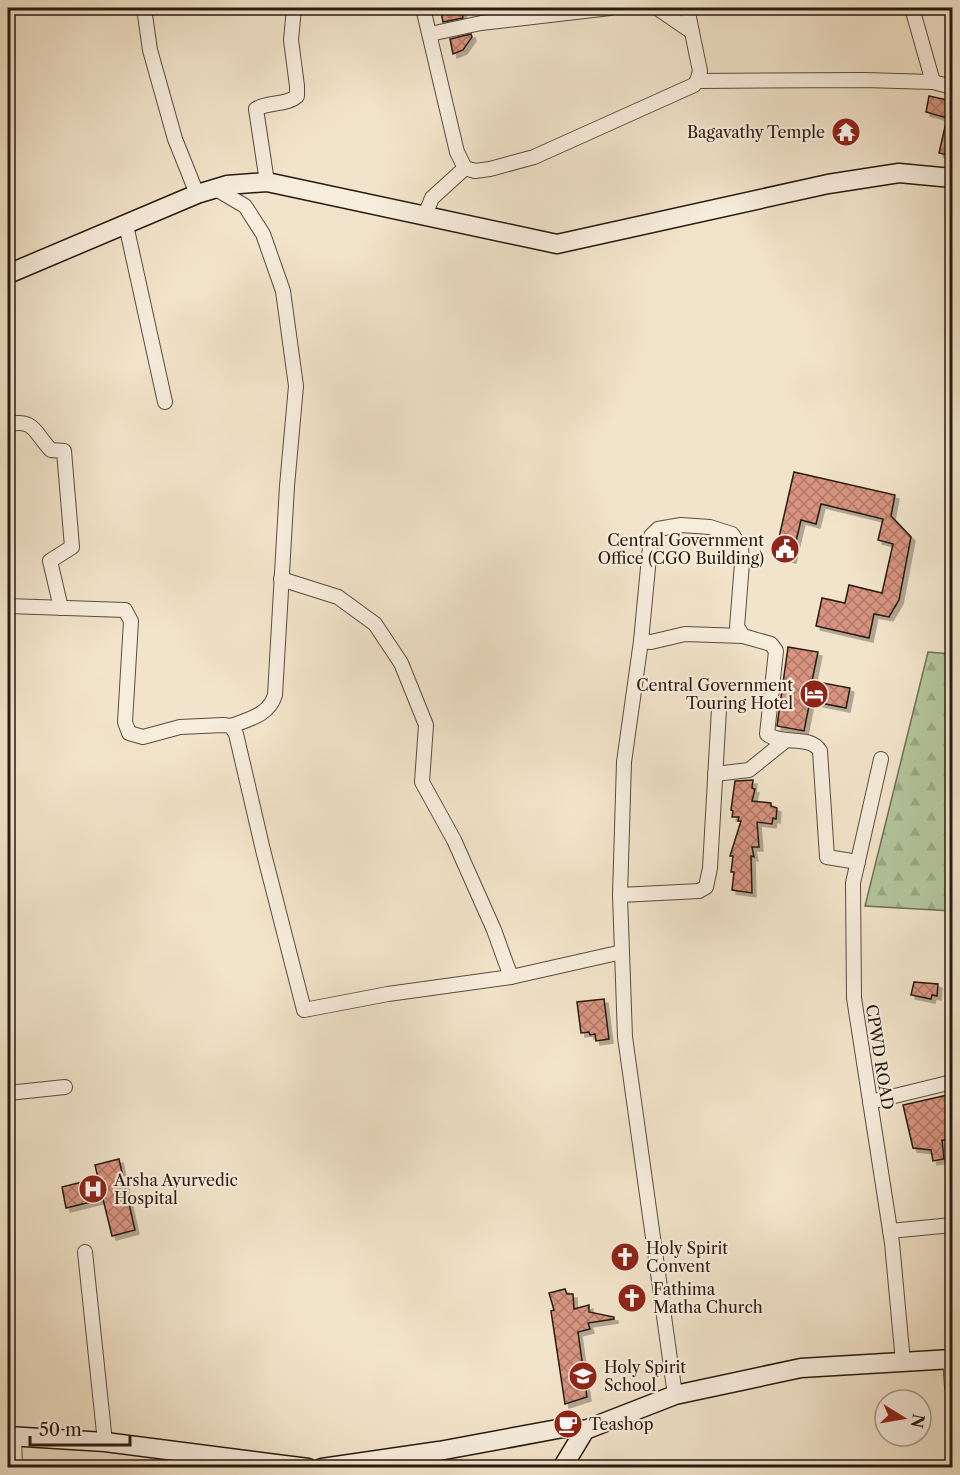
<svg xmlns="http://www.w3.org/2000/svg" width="960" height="1475" font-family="'Libre Caslon Text',serif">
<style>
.forest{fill:url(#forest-firs);stroke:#6e7056;stroke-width:1.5}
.building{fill:url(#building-cross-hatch);stroke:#281a10;stroke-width:1.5;filter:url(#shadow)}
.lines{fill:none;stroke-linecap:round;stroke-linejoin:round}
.street-casing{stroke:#5a4c3e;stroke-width:16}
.secondary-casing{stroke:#281a10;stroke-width:21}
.street{stroke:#f7eddd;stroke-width:14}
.secondary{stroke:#f7eddd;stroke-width:18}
.labels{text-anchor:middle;stroke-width:4.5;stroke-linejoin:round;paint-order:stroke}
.poi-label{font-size:16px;fill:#281a10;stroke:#f7eddd;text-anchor:start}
.street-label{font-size:16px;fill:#281a10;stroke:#f7eddd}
</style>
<defs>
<pattern id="forest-firs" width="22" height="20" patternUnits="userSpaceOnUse" patternTransform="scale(1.5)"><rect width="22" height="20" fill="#b4c59c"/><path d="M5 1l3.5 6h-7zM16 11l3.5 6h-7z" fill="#9ba985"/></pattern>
<pattern id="building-cross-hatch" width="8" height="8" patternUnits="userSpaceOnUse" patternTransform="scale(1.5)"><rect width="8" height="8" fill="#d89480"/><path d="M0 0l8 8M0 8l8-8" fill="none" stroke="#af7867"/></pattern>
<filter id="shadow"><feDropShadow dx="4" dy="4" stdDeviation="0" flood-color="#0004"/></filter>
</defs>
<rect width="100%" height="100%" fill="#f2e4ca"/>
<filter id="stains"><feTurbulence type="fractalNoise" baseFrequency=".00333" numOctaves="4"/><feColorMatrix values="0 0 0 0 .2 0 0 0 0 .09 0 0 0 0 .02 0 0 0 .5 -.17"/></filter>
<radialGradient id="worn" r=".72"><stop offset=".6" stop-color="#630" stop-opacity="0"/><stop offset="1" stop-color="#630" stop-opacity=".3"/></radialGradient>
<path class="forest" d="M928 652 952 654V911L865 906Z"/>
<g class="building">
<path d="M448 11 462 12 463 18 443 22 441 12Z"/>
<path d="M471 34 472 37 463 50 453 54 450 39Z"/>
<path d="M929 96 952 101V156L939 153 947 118 926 112Z"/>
<path d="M794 472 895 495 891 516 911 537 899 600 889 617 874 614 869 638 816 626 822 598 845 603 849 585 882 593 893 544 878 540 883 519 821 504 816 524 801 520 792 559 775 555Z"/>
<path d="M788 647 818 652 812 681 850 688 846 708 810 701 804 731 777 726Z"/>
<path d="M753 780 752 788 755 789 752 801 771 803V806L777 808 776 819 773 818 772 824 757 822 759 847H752L754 857 751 856 752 893 732 890 734 872H731L733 856H730L741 821H738L739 817H732L733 811 731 810 735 781Z"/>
<path d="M914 982 938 984 937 996 932 995 931 999 911 995Z"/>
<path d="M604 999 609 1039 596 1041 595 1034 590 1035 589 1032 581 1033 577 1002Z"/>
<path d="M952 1094V1141L942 1140 944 1159 933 1161 931 1150 913 1148 903 1105Z"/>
<path d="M119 1159 135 1230 112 1236 103 1199 66 1208 62 1187 98 1178 95 1165Z"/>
<path d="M565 1289 567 1294H573L574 1309 589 1305V1312L614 1317V1319L588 1323 590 1329 578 1332 587 1397 565 1404 551 1311 554 1310 549 1293Z"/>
</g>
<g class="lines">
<g class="street-casing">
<g id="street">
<path d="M144 8 150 50 175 139 197 194"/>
<path d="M423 8 457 152 465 168 475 171 490 169 534 157 694 85 697 81 700 71 687 8"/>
<path d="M657 8 692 32"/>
<path d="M912 8 933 82"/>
<path d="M430 34 481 23 610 8"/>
<path d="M697 81 864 80 933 82 952 87"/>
<path d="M267 182 256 109C269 101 286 106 297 96V86L291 40 294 8"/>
<path d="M216 189 245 206 263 234 283 291 296 386 287 486 275 695C269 715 249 719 231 726"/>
<path d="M425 215 432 198 465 168"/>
<path d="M126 225 165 402"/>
<path d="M8 424C36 419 34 433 51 450L64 451 72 547 50 561 61 608"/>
<path d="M281 579 338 597 375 624 401 663 426 725 422 782 454 840 494 930 511 977"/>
<path d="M8 606 125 610 131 621 125 722 129 733 143 737 180 727 223 725 231 726 236 734 263 850 304 1010 388 994 511 977 622 952"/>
<path d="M641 641 651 642 685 634 743 636"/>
<path d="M881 759 853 883 854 998 892 1243 903 1362"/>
<path d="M715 774 749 770 785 741"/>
<path d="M620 895 699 891 706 887 710 868 719 709"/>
<path d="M8 1093 65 1087"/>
<path d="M870 1102 952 1082"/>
<path d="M890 1231 952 1225"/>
<path d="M85 1252 105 1442"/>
<path d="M950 1359 952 1387"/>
<path d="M675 1395 625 1037 622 952 620 895 624 762 641 641 651 536 658 529 681 525 710 527 732 534 741 548 742 563 737 627 743 636 771 644 776 651 767 734C782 746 810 734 820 751L827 857 858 862"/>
<path d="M14 1436 15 1468"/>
</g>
</g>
<g class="secondary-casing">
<g id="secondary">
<path d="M8 274 197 194 227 185 267 182 557 244 828 184 899 173 952 178"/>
<path d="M8 1436 105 1442 308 1468"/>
<path d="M322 1468 439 1451 563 1428 585 1430"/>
<path d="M562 1468 585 1430 675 1395 801 1368 952 1359"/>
</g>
</g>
<use href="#street" class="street"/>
<use href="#secondary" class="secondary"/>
</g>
<defs>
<g id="temple-disc" transform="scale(1.5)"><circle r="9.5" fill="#8f2418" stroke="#f7eddd"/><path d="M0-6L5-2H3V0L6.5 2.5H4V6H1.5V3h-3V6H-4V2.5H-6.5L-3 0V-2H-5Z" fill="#fff"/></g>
<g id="civic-disc" transform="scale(1.5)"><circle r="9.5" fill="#8f2418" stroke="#f7eddd"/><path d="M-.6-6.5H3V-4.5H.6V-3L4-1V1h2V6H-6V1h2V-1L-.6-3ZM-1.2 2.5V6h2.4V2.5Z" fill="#fff"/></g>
<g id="hotel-disc" transform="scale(1.5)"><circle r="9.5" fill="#8f2418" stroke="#f7eddd"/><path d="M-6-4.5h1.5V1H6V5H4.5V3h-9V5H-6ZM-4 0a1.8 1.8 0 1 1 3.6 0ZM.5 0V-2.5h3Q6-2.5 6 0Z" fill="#fff"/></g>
<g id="hospital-disc" transform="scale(1.5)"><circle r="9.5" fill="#8f2418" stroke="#f7eddd"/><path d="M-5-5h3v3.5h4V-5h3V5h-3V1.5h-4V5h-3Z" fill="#fff"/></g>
<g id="church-disc" transform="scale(1.5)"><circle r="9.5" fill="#8f2418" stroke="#f7eddd"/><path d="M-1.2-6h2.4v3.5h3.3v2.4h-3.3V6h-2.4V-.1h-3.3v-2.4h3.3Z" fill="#fff"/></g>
<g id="school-disc" transform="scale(1.5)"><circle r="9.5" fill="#8f2418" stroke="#f7eddd"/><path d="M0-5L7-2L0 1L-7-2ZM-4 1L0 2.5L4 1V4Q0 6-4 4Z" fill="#fff"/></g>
<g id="cafe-disc" transform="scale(1.5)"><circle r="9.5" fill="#8f2418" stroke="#f7eddd"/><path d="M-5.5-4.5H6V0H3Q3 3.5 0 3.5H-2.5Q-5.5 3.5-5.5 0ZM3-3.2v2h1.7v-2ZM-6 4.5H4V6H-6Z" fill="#fff"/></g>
</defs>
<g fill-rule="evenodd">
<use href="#temple-disc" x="846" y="132"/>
<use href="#civic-disc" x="785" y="549"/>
<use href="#hotel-disc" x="814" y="694"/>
<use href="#hospital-disc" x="93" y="1189"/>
<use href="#church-disc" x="625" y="1257"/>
<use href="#church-disc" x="632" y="1298"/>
<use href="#school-disc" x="583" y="1376"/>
<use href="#cafe-disc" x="568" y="1424"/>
</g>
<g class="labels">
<g class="poi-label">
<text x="825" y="138" text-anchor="end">Bagavathy Temple</text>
<text x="764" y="546" text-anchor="end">Central Government<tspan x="764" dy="18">Office (CGO Building)</tspan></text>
<text x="793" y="691" text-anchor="end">Central Government<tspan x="793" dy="18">Touring Hotel</tspan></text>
<text x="114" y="1186">Arsha Ayurvedic<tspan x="114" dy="18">Hospital</tspan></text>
<text x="646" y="1254">Holy Spirit<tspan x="646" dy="18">Convent</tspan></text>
<text x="653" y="1295">Fathima<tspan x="653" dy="18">Matha Church</tspan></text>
<text x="604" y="1373">Holy Spirit<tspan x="604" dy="18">School</tspan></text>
<text x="589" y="1430">Teashop</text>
</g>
<g class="street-label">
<text transform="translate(880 1057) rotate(81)" y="6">CPWD ROAD</text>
</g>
</g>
<rect width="960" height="1475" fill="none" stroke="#f2e4ca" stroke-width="30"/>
<rect x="9" y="9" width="942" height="1457" fill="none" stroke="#281a10" stroke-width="3"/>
<rect x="15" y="15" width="930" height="1445" fill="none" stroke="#281a10" stroke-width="1.5"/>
<g transform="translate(903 1418) rotate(101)"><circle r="28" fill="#f7eddd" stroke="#a4998b" stroke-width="1.5"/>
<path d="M0-4.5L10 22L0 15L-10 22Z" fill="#8f2418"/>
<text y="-9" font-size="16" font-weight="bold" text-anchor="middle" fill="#281a10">N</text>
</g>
<path d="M30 1436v9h100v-9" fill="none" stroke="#281a10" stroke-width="3"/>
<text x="39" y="1436" font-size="18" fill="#281a10" stroke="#f7eddd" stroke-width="4.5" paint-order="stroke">50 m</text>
<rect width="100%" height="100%" filter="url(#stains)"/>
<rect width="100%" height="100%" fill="url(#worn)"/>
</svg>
